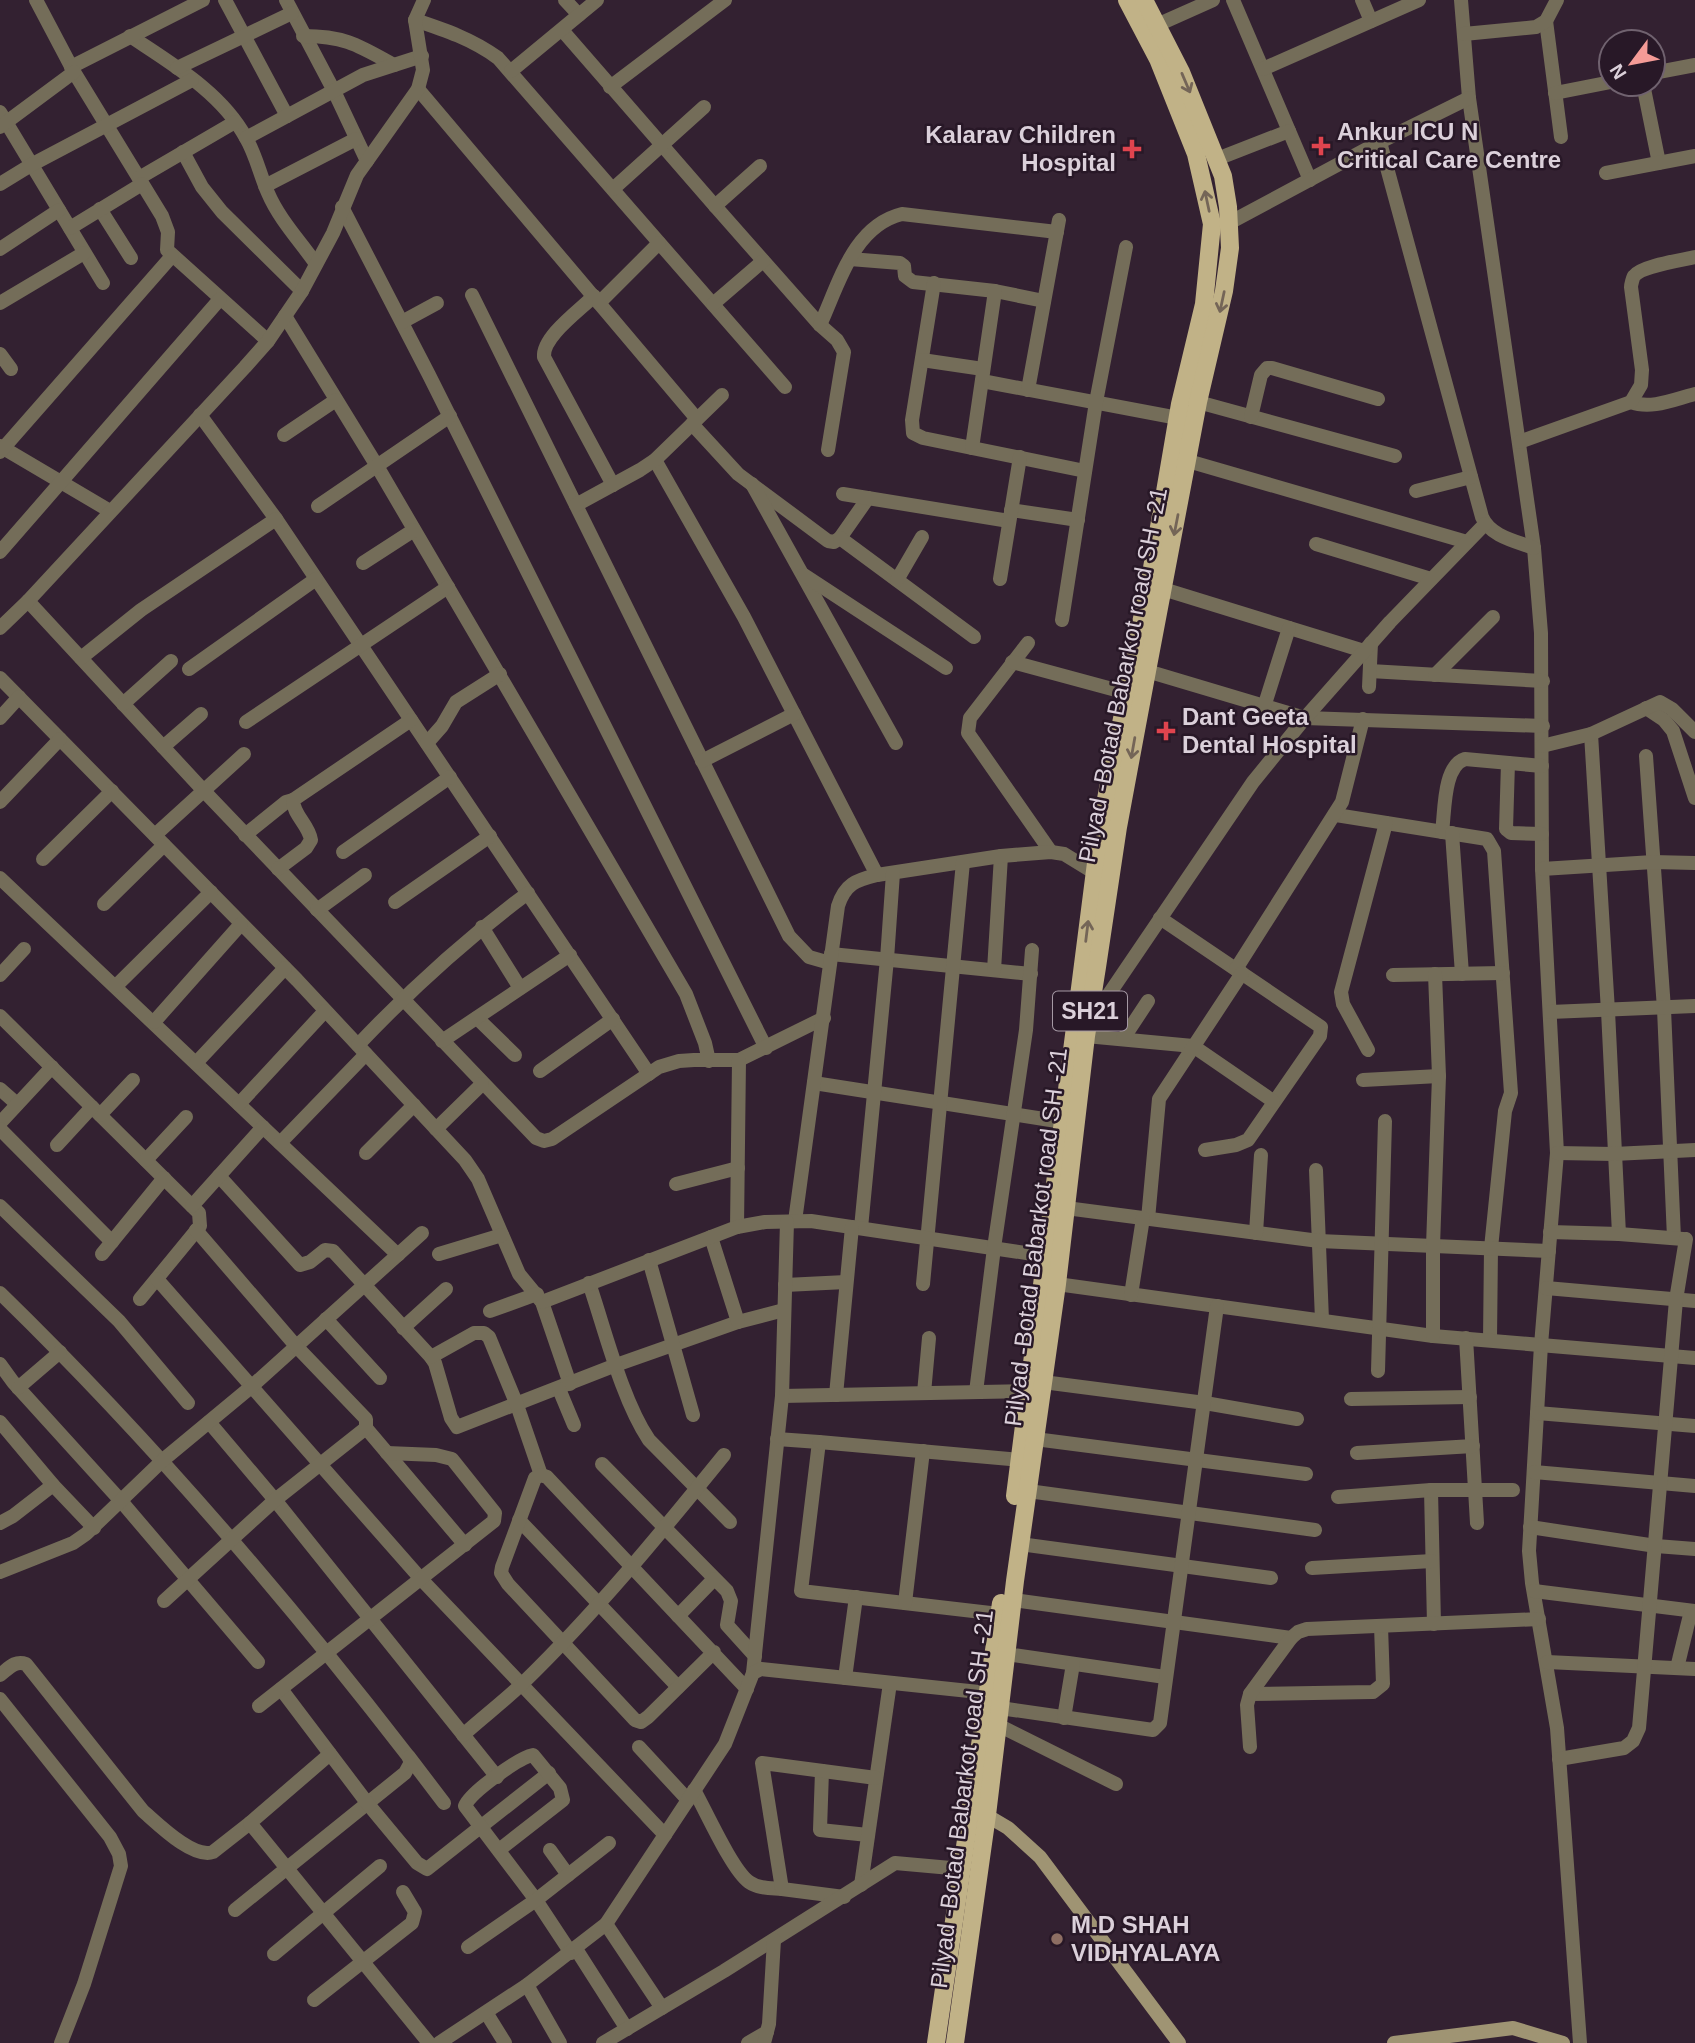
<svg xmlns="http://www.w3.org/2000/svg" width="1695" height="2043" font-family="Helvetica,sans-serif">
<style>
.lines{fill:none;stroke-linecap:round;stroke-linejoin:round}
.street{stroke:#746d59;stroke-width:14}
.secondary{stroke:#9f9473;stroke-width:14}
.primary{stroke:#c1b287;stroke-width:18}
.oneway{stroke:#746557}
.health-dot{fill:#e0444e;stroke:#281827;stroke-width:2.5}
.education-dot{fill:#8d6e63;stroke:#281827;stroke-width:2.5}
.labels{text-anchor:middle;stroke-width:5;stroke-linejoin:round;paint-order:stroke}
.shield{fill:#281827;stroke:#a599a4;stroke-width:2}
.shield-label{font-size:23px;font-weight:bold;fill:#dbd0da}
.poi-label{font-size:24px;font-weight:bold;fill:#dbd0da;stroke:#281827;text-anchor:start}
.street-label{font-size:24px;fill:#dbd0da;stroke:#281827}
</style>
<rect width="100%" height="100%" fill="#332131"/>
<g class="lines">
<g class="street">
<path d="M36 0 74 72 162 216 168 232 167 250 268 341"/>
<path d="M225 0 287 116"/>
<path d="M286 0 334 91 367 161"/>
<path d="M565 0 579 15"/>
<path d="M1233 0 1310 180"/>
<path d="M1362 0 1371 21"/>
<path d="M1461 0 1469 98 1534 548 1541 633 1542 869 1557 1153 1541 1345 1529 1551 1532 1583 1557 1728 1580 2043"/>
<path d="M415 20C445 30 472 39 498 58L785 387"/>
<path d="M1546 21 1561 137"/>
<path d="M1157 25 1213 0"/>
<path d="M562 30 715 206 820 325 837 340 844 352 828 450"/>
<path d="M1464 34 1536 27 1546 21 1557 0"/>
<path d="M130 36C172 64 222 93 246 138 256 155 260 175 268 193 279 219 300 241 316 264"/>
<path d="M303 36C345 36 358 45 394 65"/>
<path d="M71 67 203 0"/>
<path d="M177 68 292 13"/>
<path d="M1263 69 1419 0"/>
<path d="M511 71 597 0"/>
<path d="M1653 73 1695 65"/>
<path d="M1643 84 1659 163"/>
<path d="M610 87 725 0"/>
<path d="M418 89 697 419"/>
<path d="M1555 93 1611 82"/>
<path d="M0 112 103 283"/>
<path d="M0 127 74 72"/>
<path d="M246 138 363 75 422 56"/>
<path d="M1380 142 1482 517C1490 536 1515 541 1534 548"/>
<path d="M183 152 202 187 222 212 302 291"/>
<path d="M1217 159 1289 131"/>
<path d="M1606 173 1695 156"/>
<path d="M139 178 235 122"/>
<path d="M0 184 31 165 192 80"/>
<path d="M265 186 356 139"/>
<path d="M613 189 704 107"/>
<path d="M715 206 760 166"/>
<path d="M342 207 429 375 766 1048"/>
<path d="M100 209 131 258"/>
<path d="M1229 223 1380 142 1469 98"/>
<path d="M70 228 142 184"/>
<path d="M0 249 59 210"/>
<path d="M850 259 900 263 904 266 905 276 913 282 995 291 1044 301"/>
<path d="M934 283 912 420 913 433 923 438 1085 471"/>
<path d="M472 295 789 936 809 957 830 963"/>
<path d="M594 296C580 310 542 337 544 357L613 485"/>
<path d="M0 303 84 253"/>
<path d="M599 303 659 243"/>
<path d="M713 304 763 261"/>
<path d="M285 316 377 466 686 994 705 1043 709 1061"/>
<path d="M402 322 437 303"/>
<path d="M820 325C839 284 853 226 902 214L1057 232"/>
<path d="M0 354 11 369"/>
<path d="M922 360 983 369"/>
<path d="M982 381 1178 418"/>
<path d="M1028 390 1059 220"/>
<path d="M1198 402 1395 456"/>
<path d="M1631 402C1651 410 1675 399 1695 394"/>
<path d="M200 415 276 519 649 1074"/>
<path d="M1251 417 1261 375 1267 368H1272L1378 399"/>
<path d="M692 424 738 474 828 541 834 542 840 538 868 498"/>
<path d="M284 435 336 400"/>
<path d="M1519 442 1631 402 1641 385 1642 370 1631 287C1631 285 1633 277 1634 276 1641 266 1682 260 1695 257"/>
<path d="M0 446 110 511"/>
<path d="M972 448 995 291"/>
<path d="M0 452 172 256"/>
<path d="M655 460 744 617 877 875"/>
<path d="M1188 461 1467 542"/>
<path d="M752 484 896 743"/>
<path d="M1416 491 1471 477"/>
<path d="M843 494 1009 521"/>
<path d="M576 505 640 470 655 460 722 395"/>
<path d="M318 506 450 416"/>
<path d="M1011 510 1078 520"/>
<path d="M840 538 974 637"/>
<path d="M1316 544 1431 579"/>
<path d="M0 552 220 299"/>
<path d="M363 563 414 530"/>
<path d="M804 575 946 668"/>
<path d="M1000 579 1020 457"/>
<path d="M897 580 922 537"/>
<path d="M1163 589 1364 651"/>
<path d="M28 601 203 790 536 1138 544 1141 552 1139 659 1067 679 1061 694 1060H739L824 1018"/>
<path d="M1062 620 1096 402 1126 247"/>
<path d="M0 628 28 601 245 367 268 341 302 291 333 233 357 175 418 89 423 70 415 20 424 0"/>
<path d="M1028 643 970 718 968 733 1051 852"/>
<path d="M81 658 141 610 276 519"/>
<path d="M1012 662 1127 693"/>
<path d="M189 669 316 579"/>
<path d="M1147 671 1305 718 1543 726"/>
<path d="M1370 671 1543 681"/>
<path d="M1435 675 1493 617"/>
<path d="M0 678 297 980 465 1160 478 1179 519 1274 542 1302 570 1384"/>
<path d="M1369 687 1371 643"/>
<path d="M123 704 171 661"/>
<path d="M1264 707 1289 628"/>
<path d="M1646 708 1664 720 1673 731 1695 798"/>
<path d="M0 718 19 697"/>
<path d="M246 722 448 587"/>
<path d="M1591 734 1608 1011 1619 1234"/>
<path d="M427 743 442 726 456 702 500 674"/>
<path d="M1542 746 1591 734 1660 702 1672 709 1695 732"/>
<path d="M163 747 201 714"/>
<path d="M1646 756 1664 1009 1674 1238"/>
<path d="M702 761 794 714"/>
<path d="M1508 763 1506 829 1511 833 1542 834"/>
<path d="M0 802 60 739"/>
<path d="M1336 815 1487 839 1494 851 1511 1093 1505 1111 1491 1248 1490 1340"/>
<path d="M1442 832C1445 811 1443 766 1465 759L1542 766"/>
<path d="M1452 833 1462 974"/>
<path d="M155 835 244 754"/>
<path d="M245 835 286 802 293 800"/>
<path d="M343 852 450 777"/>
<path d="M43 859 112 791"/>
<path d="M278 869 306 848 311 840C309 825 293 815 293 800L411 720"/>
<path d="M1542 869 1653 862 1695 863"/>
<path d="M0 878 398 1255"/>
<path d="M395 902 490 836"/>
<path d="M104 904 164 845"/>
<path d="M317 910 365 875"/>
<path d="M1160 918 1321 1027 1320 1036 1248 1140 1236 1145 1205 1150"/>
<path d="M482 927 520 988"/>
<path d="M831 954 1031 974"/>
<path d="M1236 969 1342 802 1363 719"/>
<path d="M994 970 1001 856"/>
<path d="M0 975 24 949"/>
<path d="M1393 975 1503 973"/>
<path d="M116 986 211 892"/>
<path d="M1550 1012 1695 1006"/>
<path d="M0 1016 199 1213 200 1226 140 1299"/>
<path d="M477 1018 515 1055"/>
<path d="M154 1022 241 924"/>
<path d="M1088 1025 1253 782 1305 718 1390 622 1485 524"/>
<path d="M1086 1036 1193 1046 1273 1101"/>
<path d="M1123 1039 1148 1001"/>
<path d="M442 1041 570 955"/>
<path d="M358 1045C411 989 466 939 528 893"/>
<path d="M1368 1050 1343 1004 1341 992 1386 823"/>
<path d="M196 1063 285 968"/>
<path d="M540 1071 613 1019"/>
<path d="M1363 1080 1439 1076"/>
<path d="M814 1083 1063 1122"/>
<path d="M0 1089 17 1104"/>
<path d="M239 1104 325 1011"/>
<path d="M100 1115 133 1080"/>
<path d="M0 1123 52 1067"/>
<path d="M0 1129 112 1242"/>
<path d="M436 1129 482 1084"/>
<path d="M280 1143 366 1054"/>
<path d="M57 1145 92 1107"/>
<path d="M366 1153 414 1105"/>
<path d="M1557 1153 1614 1154 1695 1150"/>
<path d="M146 1160 186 1117"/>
<path d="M1316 1170 1322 1320"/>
<path d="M219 1176 300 1265 310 1262 325 1250 333 1251 431 1357 435 1363 451 1418 457 1427 616 1365 738 1322 784 1310"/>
<path d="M676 1184 738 1168"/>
<path d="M0 1206 119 1321 188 1403"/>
<path d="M192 1206 263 1127"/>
<path d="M1066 1208 1319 1241 1549 1251"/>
<path d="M1148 1219 1159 1099 1242 973"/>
<path d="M795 1221 838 906C845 884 856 880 877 875L1001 856 1051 852 1064 854 1095 873"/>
<path d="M737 1227 739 1060"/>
<path d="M861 1228 887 959 893 873"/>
<path d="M1550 1232 1619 1234 1683 1239"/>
<path d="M1256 1233 1261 1155"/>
<path d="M711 1237 738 1322"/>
<path d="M102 1254 164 1178"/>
<path d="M439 1254 502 1235"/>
<path d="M649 1260 693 1415"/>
<path d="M157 1279 421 1579 665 1835"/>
<path d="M589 1283C605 1330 622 1400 649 1440L730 1522"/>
<path d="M923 1284 963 862"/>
<path d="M1057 1284 1433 1336 1695 1358"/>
<path d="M785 1285 846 1282"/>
<path d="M1546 1288 1695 1301"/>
<path d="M0 1293C148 1437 282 1593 408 1756L411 1762 405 1773 235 1910"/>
<path d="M1131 1295 1143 1218"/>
<path d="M542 1302 737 1227 765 1222 811 1221 1046 1256"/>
<path d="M490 1311 537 1294"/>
<path d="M326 1319 380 1378"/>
<path d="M403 1328 446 1289"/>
<path d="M1433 1336V1246L1439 1076 1435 974"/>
<path d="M1466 1338 1477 1523"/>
<path d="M431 1357 474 1333H484L489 1337 517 1405 541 1475"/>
<path d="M0 1364 13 1382 121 1501 258 1662"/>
<path d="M1378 1371 1385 1121"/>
<path d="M1043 1382 1205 1403 1297 1419"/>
<path d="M18 1388 60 1352"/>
<path d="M559 1389 574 1425"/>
<path d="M976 1392 994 1248 1026 1030 1032 950"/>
<path d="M924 1393 929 1338"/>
<path d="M836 1395 852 1227"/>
<path d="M782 1396 1029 1391"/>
<path d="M1351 1399 1470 1397"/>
<path d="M1537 1413 1695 1426"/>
<path d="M0 1422 53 1485 94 1528"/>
<path d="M209 1422 275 1500 497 1777"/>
<path d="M366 1428 465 1545"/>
<path d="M777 1439 819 1442 801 1591 999 1614"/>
<path d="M1035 1439 1306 1474"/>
<path d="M819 1442 1020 1460"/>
<path d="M1357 1453 1473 1446"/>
<path d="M602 1464 727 1591 731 1601 727 1625 755 1656"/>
<path d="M1534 1472 1695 1486"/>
<path d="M1431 1490 1434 1624"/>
<path d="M1028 1491 1315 1530"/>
<path d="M1338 1497 1431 1490H1513"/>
<path d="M519 1520 678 1687"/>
<path d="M0 1523 13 1516 53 1485"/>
<path d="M1530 1527 1656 1546 1695 1549"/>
<path d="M1020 1544 1271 1578"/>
<path d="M1312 1568 1432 1561"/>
<path d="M0 1572 73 1543 86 1534 163 1460 251 1387 422 1233"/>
<path d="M1534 1591 1695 1611"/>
<path d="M1013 1600 1291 1638"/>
<path d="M164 1601 275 1500 366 1428V1419L296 1346 196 1230"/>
<path d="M905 1603 923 1451"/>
<path d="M678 1616 714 1579"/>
<path d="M714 1652 648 1717 641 1722 635 1720 508 1584 501 1573 502 1567 535 1478 541 1475 547 1477 747 1689"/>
<path d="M1006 1654 1165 1677"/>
<path d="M1547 1662 1695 1669"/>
<path d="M1677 1668 1691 1611"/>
<path d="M753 1673 782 1396 787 1222"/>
<path d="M0 1675C9 1668 15 1660 26 1664L143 1811C158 1824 193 1859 213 1852L250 1823"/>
<path d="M845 1678 856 1597"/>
<path d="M281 1689 368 1804 417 1863 427 1869 549 1773"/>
<path d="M1250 1694 1373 1692 1383 1684 1381 1626"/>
<path d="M0 1699 110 1837 119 1854 121 1866 84 1984 61 2043"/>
<path d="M259 1706 494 1521 495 1513 452 1459 436 1455 387 1453"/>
<path d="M1000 1708 1153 1730 1160 1723 1217 1306"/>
<path d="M1064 1718 1073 1664"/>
<path d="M998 1725 1116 1784"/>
<path d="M463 1735C483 1717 504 1701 523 1683 596 1612 660 1534 724 1455"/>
<path d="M639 1747 688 1800"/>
<path d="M1250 1747 1247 1705 1250 1694 1291 1638 1298 1632 1307 1629 1539 1619"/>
<path d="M330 1754 250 1823 429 2043"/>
<path d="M409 1757 444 1803"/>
<path d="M1559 1759 1624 1748 1633 1741 1639 1728 1676 1300 1686 1239"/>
<path d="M822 1771 820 1830 868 1835"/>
<path d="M694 1790C706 1811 732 1870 749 1882 759 1889 771 1888 782 1889"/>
<path d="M499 1850 563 1800 560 1788 533 1755C518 1758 470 1793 465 1806L536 1900 571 1953"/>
<path d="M550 1850 568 1875"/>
<path d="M861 1885 890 1683"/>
<path d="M844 1897 782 1889 762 1763 876 1778"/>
<path d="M606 1924 662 2008"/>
<path d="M468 1947 536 1900 609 1843"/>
<path d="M576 1949 627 2029"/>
<path d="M274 1954 380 1866"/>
<path d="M527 1985 560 2043"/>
<path d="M314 2000 412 1923 415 1912 403 1892"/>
<path d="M487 2014 505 2043"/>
<path d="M439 2043 527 1985 606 1924 725 1744 751 1678 753 1673 761 1669 988 1693"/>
<path d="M603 2043 724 1971 895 1863 962 1869"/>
<path d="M748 2043 767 2032"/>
<path d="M764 2043 769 2024 774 1940"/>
</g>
<g class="secondary">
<path d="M981 1812 1008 1828 1040 1857 1179 2043"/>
<path d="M1394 2043 1513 2028 1563 2043"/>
</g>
<g class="primary">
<path d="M1015 1496 1101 824 1152 568 1180 404 1204 304 1212 224 1196 154 1158 59 1127 0"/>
<path d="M936 2043 1001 1603"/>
<path d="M955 2043 987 1815 1015 1581 1057 1284 1086 1036 1097 967 1118 827 1147 671 1198 402 1224 291 1230 248 1228 207 1223 176 1181 72 1144 0"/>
</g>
</g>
<defs><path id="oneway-shaft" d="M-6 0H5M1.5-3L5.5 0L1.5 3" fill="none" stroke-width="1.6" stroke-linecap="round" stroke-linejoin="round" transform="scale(1.75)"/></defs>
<g class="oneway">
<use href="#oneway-shaft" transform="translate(1186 83) rotate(67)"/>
<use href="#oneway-shaft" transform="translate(1207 201) rotate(-102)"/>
<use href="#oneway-shaft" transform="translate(1222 302) rotate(102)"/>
<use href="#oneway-shaft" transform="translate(1176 525) rotate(101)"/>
<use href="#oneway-shaft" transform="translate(1133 748) rotate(100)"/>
<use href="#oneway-shaft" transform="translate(1087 931) rotate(-83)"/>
</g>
<g class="health-dot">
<path d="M1317.5 135.5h7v7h7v7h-7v7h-7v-7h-7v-7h7z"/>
<path d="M1128.5 138.5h7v7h7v7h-7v7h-7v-7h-7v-7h7z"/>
<path d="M1162.5 720.5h7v7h7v7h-7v7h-7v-7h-7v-7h7z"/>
</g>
<circle class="education-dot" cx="1057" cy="1939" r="7"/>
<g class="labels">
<rect class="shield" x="1053" y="991.5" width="74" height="39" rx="5"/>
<g class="shield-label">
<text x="1090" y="1019">SH21</text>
</g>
<g class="poi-label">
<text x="1337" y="140">Ankur ICU N<tspan x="1337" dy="28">Critical Care Centre</tspan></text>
<text x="1116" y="143" text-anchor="end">Kalarav Children<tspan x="1116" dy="28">Hospital</tspan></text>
<text x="1182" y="725">Dant Geeta<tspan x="1182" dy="28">Dental Hospital</tspan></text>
<text x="1071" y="1933">M.D SHAH<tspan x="1071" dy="28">VIDHYALAYA</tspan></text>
</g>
<g class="street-label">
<text transform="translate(1123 675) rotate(-79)" y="8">Pilyad -Botad Babarkot road SH -21</text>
<text transform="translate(1036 1237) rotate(-83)" y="8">Pilyad -Botad Babarkot road SH -21</text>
<text transform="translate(962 1799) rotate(-83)" y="8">Pilyad -Botad Babarkot road SH -21</text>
</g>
</g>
<g transform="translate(1632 63) rotate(238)"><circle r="33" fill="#281827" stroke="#70626f" stroke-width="2"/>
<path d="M0-5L12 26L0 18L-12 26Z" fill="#f59b97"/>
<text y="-10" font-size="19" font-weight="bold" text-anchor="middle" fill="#dbd0da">N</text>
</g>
</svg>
